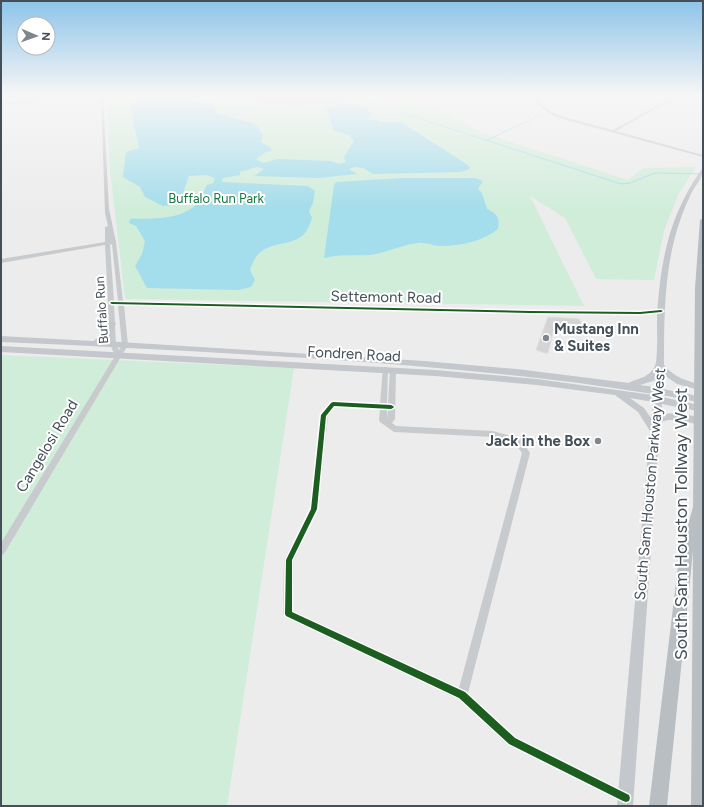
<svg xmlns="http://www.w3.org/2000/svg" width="704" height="807" font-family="Figtree,sans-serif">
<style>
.education{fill:#dfddde}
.green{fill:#d0edda}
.water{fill:#a4ddeb}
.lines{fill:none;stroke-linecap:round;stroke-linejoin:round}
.stream{stroke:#a4ddeb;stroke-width:1}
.building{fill:#d4d4d6;stroke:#dededf}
.minor{fill:#c8cbcd;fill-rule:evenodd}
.major{fill:#c4c7cb;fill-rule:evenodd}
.highway{fill:#b9bec2;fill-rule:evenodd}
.cycleway-casing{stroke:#fff;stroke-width:3}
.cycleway{fill:#1b5e20;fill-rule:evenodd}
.poi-dot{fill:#7f868c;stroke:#fff;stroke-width:1.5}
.labels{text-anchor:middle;stroke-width:4;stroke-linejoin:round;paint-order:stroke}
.far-park-label{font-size:13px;fill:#177745;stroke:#fff}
.far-street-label{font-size:13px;fill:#444f58;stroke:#fff}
.street-label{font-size:15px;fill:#444f58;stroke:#fff}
.poi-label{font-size:15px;font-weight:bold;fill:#444f58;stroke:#fff;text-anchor:start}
.near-street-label{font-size:18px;fill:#444f58;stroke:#fff}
</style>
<rect width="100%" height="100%" fill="#edecec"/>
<path class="education" d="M223 95H339L351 99 329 105 286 106Z"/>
<g class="green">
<path d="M107 95H223L274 105 299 106 329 105 351 99 402 115 371 95H413L478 131 628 180 643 168 696 167 678 195 664 231 654 280 596 279 565 218 530 196 584 306 125 299 110 170Z"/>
<path d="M1 355 294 368 227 806H1Z"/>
</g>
<g class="water">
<path d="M153 95C163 95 196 98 201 104L212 103 216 113 252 123 259 128 263 136 261 142 271 148 272 151 266 152 256 159 263 163 278 159 331 161 339 164 346 162 344 157 354 141 349 135 334 131 326 108 350 104 369 110 371 113 368 120H377L379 122H401L468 165 470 168 468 170 459 172 373 174 363 168 355 167 349 169 357 174 318 178 254 176 264 169 257 167 240 172V175L223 178 222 182 308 186 315 191 313 203 309 211 312 218C310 223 308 229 305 233 291 250 259 236 250 270L255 280 251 287 238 290 147 288 135 266 142 254 145 241 136 226 129 223 130 219C152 218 179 221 197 204 201 200 204 190 207 185L213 183 215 178 206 175 189 176 183 193 172 205 163 206 145 197 140 187 123 177 126 152 139 148C138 137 131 124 134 113L129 109 137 98Z"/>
<path d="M401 178H475L483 181 478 189 482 193 487 209C497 214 500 217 498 229 483 241 461 246 441 246 433 246 426 242 417 243 401 245 386 253 370 255 354 256 340 254 324 258L334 185 336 182Z"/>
</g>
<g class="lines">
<g class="stream">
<path d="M347 95 621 184 630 183 655 173 703 174"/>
<path d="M554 109 585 95"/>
<path d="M485 141 543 114"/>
</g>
</g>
<path class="building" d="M548 317 579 319 582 325 555 323 548 353H545L536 350Z"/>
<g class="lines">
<g class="minor">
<path d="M82 95H95L1 105V103Z"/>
<path d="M101 95H103L109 209 116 242 123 301 530 310 640 311 661 309 664 311 661 313 640 315 530 314 124 305 128 345 4 554 1 555V543L115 356 110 344 105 245 1 263V259L105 242V227L108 226 105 213ZM112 244 118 301H114L110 245ZM114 305H118L122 345 119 350 116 344Z"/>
<path d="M526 95H529L552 112 561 116 613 130 676 95H680L616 131 703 155V157L559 118 550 114Z"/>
<path d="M383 367H387L388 369 387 404H388L390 370 393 368 396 370 395 419 392 423 396 426 493 431 521 439 530 453 468 693 516 737 630 794 632 798 630 802 626 804 508 745 458 699 285 617 283 614 284 560 310 509 320 415 331 402 333 401 380 404ZM335 407 380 409 379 420 380 422 394 432 493 437 515 443 522 453 459 688 293 611 294 560 318 509 328 416ZM387 409 388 410 387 419Z"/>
</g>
<path class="major" d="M703 169C703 179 695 185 691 194 684 208 679 222 675 237 664 278 664 323 664 365 675 378 687 381 703 385V391L677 384 664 375 663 389 703 397V403L662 395V397L703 406V412L662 404 661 414 679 413 703 418V426C689 422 674 417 660 422L633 806H617L650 431 638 412 615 395 537 385 435 376 1 352V346L435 370 537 379 653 395V394C538 375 423 366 307 358 205 352 103 346 1 342V336L93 341 104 334 108 323 112 321 116 323 110 338 104 341 424 361 517 369 629 383 630 382C641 378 649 377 655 366 658 360 657 324 657 315 661 258 669 217 701 170ZM655 379 654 387 640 385 653 381ZM630 398 653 402 651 418 644 408Z"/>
<path class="highway" d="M703 218V806H691L693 551 667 806H649L679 558 693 507 695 288 700 220Z"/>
<g class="cycleway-casing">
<g id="cycleway">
<path d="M111 302 530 311 640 312 661 310 663 311 661 312 640 314 530 313 112 304 110 303Z"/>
<path d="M333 402 391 405 393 406 394 407 393 408 391 409 334 406 326 416 317 509 292 560V612L465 692 515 738 629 795 630 798 629 801 626 802 623 801 509 744 459 698 286 616 285 614 286 560 311 509 321 415 331 403Z"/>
</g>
</g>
<use href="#cycleway" class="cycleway"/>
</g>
<linearGradient id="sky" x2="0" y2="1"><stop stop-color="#8dc4e9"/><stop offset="0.46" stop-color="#f7f6f6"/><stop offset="1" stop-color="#f7f6f6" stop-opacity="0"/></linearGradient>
<rect width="704" height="208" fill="url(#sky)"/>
<g class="poi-dot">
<circle cx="546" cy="338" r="4"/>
<circle cx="598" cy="441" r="4"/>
</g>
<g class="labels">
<g class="far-park-label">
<text x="216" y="203">Buffalo Run Park</text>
</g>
<g class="far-street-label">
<text transform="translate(101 310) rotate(-94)" y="5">Buffalo Run</text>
</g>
<g class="street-label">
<text transform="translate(386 297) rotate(1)" y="5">Settemont Road</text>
<text transform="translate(354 354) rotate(3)" y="5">Fondren Road</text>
<text transform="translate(47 446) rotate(-59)" y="5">Cangelosi Road</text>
<text transform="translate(650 484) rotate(-85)" y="5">South Sam Houston Parkway West</text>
</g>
<g class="poi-label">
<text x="554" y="334">Mustang Inn<tspan x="554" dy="17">&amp; Suites</tspan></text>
<text x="590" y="446" text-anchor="end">Jack in the Box</text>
</g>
<g class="near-street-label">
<text transform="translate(681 524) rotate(-90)" y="6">South Sam Houston Tollway West</text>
</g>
</g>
<rect width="704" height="807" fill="none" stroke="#444f58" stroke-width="4"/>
<g transform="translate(36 36) rotate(92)"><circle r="19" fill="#ffffff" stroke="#b4b9bc"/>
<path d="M0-3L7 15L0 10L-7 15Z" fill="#7f868c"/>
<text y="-6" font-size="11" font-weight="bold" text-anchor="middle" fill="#444f58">N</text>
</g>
</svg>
